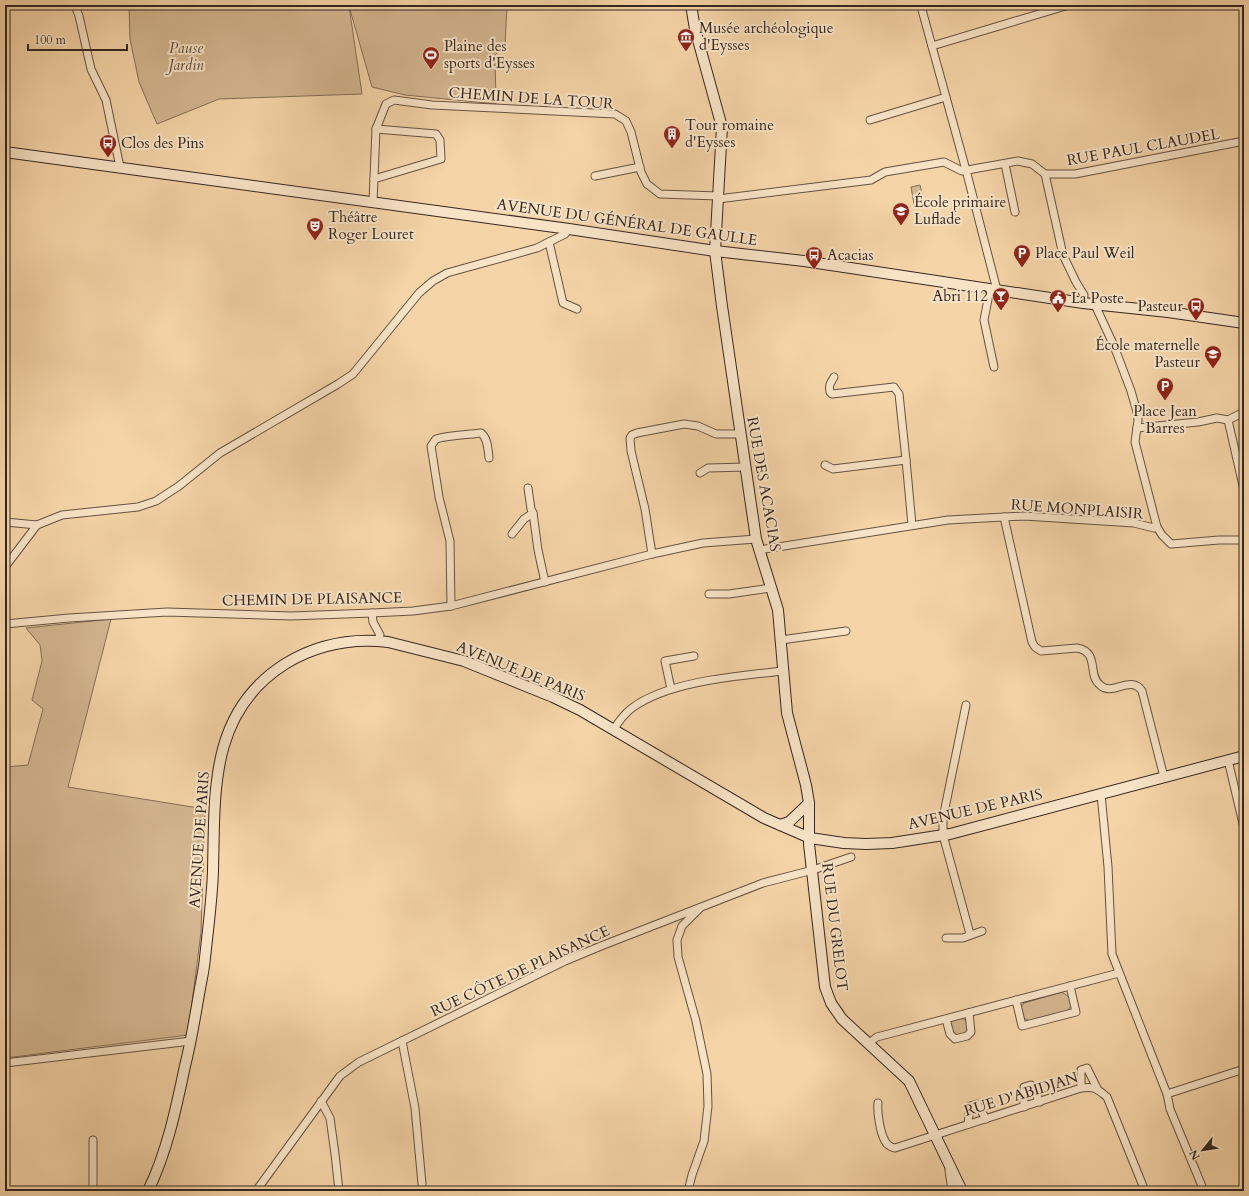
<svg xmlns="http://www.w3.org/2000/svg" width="1249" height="1196" font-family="Cardo,serif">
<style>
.green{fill:#d4b690;stroke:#846e58}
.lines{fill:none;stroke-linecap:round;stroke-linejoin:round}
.street-casing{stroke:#655242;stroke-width:9}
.secondary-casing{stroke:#352620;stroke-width:12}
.street{stroke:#f8e3c6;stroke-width:7}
.secondary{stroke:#f8e3c6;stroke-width:10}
.labels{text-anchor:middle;stroke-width:4;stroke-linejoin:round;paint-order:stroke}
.poi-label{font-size:15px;fill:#352620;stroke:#f8e3c6;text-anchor:start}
.park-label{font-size:15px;font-style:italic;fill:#5d4a3c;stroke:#f8e3c6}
.street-label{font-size:15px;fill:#352620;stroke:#f8e3c6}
</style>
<rect width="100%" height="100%" fill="#f5d4a7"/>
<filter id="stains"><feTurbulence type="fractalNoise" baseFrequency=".005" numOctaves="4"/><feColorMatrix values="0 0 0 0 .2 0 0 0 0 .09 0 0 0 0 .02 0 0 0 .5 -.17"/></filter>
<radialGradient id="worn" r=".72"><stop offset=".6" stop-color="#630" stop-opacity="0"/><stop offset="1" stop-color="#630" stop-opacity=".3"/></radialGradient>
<g class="green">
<path d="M129 5H507L505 46 495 55 496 104 405 95 372 87 349 6 362 94 219 99 157 124 139 82 130 39Z"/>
<path d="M920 185 924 203 914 204 911 187Z"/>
<path d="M111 619 68 787 205 809 201 932 188 1035 5 1058V767L28 765 43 709 32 700 42 661 40 645 26 628Z"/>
<path d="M1062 992 1069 997 1072 1005 1067 1011 1030 1021 1023 1018 1020 1008 1024 1003Z"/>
<path d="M961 1018 966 1020 968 1028 966 1033 957 1035 953 1033 950 1023 952 1021Z"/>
</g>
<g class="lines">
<g class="street-casing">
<g id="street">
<path d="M75 5 79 16 91 69 106 100 120 167"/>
<path d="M922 10 966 170 997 290"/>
<path d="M932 46 1069 5"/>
<path d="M870 120 946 97"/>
<path d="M1005 164 1015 212"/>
<path d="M1045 174H1075L1244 141"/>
<path d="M595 176 640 167"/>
<path d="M374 179 441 159 440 140 436 134 376 129"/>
<path d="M718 199 871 180 885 172 944 162 962 171 1018 161 1032 164 1045 174 1063 255 1076 282 1084 295 1083 303"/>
<path d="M373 202 376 129 386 104 394 100 432 105 615 114 626 121 631 132 641 172 647 184 660 194 718 196"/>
<path d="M549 242 563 303 577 309"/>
<path d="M990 289 984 320 994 367"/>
<path d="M1096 304V307L1114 346 1131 391 1137 412 1138 420 1135 442 1157 527"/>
<path d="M834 377C831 382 828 386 830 392L832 394 894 387 899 394 906 460"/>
<path d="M1228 420 1244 490"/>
<path d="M1137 428 1198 422 1217 418 1228 420 1240 414 1244 413"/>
<path d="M825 465 833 469 906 460 912 525"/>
<path d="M700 473 708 468 746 467"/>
<path d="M528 488 531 509 533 513"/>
<path d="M1004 517 1032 642 1035 647 1041 651 1077 648C1100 652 1087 675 1100 685 1112 697 1131 674 1142 691L1164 777"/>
<path d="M5 522 37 525"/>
<path d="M512 534 524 519 533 513 538 550 545 582"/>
<path d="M759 550 948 520 1024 516 1134 523 1154 528 1157 527 1162 535 1171 544 1219 540H1244"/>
<path d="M652 554 645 509 631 451 630 438 632 435 637 433 684 424 698 426 716 434H740"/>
<path d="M5 567 37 525 62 515 138 507 156 501 179 486 220 453 338 384 353 374 419 293 433 281 447 273 537 248 565 234 569 229"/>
<path d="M709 594H729L771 588"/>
<path d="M451 606 450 541 439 497 431 446 436 439C450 435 466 435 481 433 488 438 488 450 489 458"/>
<path d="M372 613 373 622 380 635 377 641"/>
<path d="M5 624 69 618 167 612 291 616 372 613 413 611 451 606 652 554 703 543 756 539"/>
<path d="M781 640 846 631"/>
<path d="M671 689 665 661 694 656"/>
<path d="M966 705 943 818V835L970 934"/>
<path d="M614 729C619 721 624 714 632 708 668 681 738 676 783 671"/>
<path d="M1228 760 1244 828"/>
<path d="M1101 794 1108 867 1112 954 1167 1094"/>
<path d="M946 938H963L982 931"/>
<path d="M1016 1000 1022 1026 1076 1012 1070 986"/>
<path d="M946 1019 950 1034 955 1039 967 1036 971 1032 969 1013"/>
<path d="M402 1041 415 1108 422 1184"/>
<path d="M869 1043 877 1037 1119 973"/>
<path d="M5 1063 191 1041"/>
<path d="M1081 1088V1070L1087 1068 1097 1088"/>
<path d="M321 1101 330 1118 335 1154 339 1191"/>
<path d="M878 1103C877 1113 880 1132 885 1141 887 1145 890 1147 895 1148L1081 1088C1095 1086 1097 1089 1107 1097L1145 1191"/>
<path d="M1024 1107V1087L1031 1085 1040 1102"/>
<path d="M968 1124 970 1106 977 1104 986 1119"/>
<path d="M93 1140V1191"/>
<path d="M949 1170 952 1191"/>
<path d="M256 1191 340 1076 359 1062 565 961 601 946 763 883 813 870 851 857"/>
<path d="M688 1191 692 1175 704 1141 708 1106 707 1074 696 1021 678 957 677 940 682 926 700 908"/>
<path d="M1204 1191 1170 1109 1167 1094 1244 1069"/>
</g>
</g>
<g class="secondary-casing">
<g id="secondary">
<path d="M691 5 695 29 722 127 715 251 722 306 756 539 778 610 787 713 806 785 809 803V844L825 987 831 1003 842 1019 909 1081 962 1191"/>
<path d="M5 152 569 229 715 251 804 261 1083 303 1168 312 1244 323"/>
<path d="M780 825 789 822 809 803"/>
<path d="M148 1191C167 1152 176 1109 185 1066 191 1042 195 1018 199 994 201 982 204 970 205 958 208 929 212 900 213 871 215 792 209 712 285 664 316 645 352 638 388 642L464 661 553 697 580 710 764 818 810 838 844 843 866 844 892 843 950 834 1244 756"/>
</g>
</g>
<use href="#street" class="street"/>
<use href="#secondary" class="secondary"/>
</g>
<defs>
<g id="museum-pin" transform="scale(0.9)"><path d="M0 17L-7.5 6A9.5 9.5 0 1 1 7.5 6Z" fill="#8f2418" stroke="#f8e3c6"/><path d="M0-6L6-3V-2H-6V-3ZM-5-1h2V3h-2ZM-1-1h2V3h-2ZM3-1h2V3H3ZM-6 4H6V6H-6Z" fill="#fff"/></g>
<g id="stadium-pin" transform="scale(0.9)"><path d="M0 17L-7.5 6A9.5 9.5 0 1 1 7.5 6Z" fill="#8f2418" stroke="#f8e3c6"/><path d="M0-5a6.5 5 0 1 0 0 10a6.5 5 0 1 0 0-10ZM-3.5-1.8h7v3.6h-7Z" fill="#fff"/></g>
<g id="building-pin" transform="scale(0.9)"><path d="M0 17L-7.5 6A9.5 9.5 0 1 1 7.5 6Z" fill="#8f2418" stroke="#f8e3c6"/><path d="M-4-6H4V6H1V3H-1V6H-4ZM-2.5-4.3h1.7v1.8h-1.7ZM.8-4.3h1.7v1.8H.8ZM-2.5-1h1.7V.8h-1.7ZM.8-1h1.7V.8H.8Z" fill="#fff"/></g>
<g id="bus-pin" transform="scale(0.9)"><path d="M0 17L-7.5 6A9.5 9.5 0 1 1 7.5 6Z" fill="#8f2418" stroke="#f8e3c6"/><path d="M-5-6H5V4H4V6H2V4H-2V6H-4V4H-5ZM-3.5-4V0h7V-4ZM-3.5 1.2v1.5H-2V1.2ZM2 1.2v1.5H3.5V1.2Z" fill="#fff"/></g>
<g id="school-pin" transform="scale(0.9)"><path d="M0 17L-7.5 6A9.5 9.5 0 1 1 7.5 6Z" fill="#8f2418" stroke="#f8e3c6"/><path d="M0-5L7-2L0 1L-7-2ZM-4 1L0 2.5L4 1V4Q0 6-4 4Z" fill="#fff"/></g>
<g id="theatre-pin" transform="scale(0.9)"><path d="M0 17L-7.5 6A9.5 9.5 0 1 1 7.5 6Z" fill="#8f2418" stroke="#f8e3c6"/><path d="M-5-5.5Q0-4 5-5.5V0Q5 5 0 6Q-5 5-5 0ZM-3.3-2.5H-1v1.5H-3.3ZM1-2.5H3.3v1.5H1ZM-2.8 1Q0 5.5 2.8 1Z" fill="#fff"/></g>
<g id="parking-pin" transform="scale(0.9)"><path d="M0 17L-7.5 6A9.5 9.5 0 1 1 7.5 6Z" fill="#8f2418" stroke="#f8e3c6"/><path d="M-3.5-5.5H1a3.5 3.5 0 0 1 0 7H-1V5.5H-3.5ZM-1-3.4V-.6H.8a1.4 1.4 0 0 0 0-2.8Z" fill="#fff"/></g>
<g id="bar-pin" transform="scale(0.9)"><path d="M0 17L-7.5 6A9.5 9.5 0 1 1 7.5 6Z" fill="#8f2418" stroke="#f8e3c6"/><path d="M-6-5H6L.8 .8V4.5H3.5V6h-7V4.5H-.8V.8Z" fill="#fff"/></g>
<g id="civic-pin" transform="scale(0.9)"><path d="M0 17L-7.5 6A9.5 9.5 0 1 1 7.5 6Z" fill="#8f2418" stroke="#f8e3c6"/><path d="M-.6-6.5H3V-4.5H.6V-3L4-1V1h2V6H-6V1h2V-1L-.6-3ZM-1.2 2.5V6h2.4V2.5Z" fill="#fff"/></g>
</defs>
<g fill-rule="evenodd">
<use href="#museum-pin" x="686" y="37"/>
<use href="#stadium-pin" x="431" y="55"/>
<use href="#building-pin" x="672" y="134"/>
<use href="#bus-pin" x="108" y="143"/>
<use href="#school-pin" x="901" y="211"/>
<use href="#theatre-pin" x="315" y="226"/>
<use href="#parking-pin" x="1022" y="253"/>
<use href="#bus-pin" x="814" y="255"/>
<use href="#bar-pin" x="1001" y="296"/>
<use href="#civic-pin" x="1058" y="298"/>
<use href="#bus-pin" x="1196" y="306"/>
<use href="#school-pin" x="1213" y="354"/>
<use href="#parking-pin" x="1165" y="386"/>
</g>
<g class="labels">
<g class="poi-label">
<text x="699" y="33">Musée archéologique<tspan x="699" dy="17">d'Eysses</tspan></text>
<text x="444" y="51">Plaine des<tspan x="444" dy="17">sports d'Eysses</tspan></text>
<text x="685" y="130">Tour romaine<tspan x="685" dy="17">d'Eysses</tspan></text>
<text x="121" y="148">Clos des Pins</text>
<text x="914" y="207">École primaire<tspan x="914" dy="17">Luflade</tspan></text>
<text x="328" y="222">Théâtre<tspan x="328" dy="17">Roger Louret</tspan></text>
<text x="1035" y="258">Place Paul Weil</text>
<text x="827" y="260">Acacias</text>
<text x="988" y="301" text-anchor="end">Abri 112</text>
<text x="1071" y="303">La Poste</text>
<text x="1183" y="311" text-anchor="end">Pasteur</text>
<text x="1200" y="350" text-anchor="end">École maternelle<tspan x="1200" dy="17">Pasteur</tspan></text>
<text x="1165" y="416" text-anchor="middle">Place Jean<tspan x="1165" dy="17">Barres</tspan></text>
</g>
<g class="park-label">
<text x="186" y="53">Pause<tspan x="186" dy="17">Jardin</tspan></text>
</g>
<g class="street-label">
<text transform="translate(531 98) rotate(4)" y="5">CHEMIN DE LA TOUR</text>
<text transform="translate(1143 147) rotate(-10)" y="5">RUE PAUL CLAUDEL</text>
<text transform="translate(627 222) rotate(8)" y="5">AVENUE DU GÉNÉRAL DE GAULLE</text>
<text transform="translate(764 484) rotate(80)" y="5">RUE DES ACACIAS</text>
<text transform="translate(1077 509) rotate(4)" y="5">RUE MONPLAISIR</text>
<text transform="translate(312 599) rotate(-1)" y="5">CHEMIN DE PLAISANCE</text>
<text transform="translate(521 671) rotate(22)" y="5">AVENUE DE PARIS</text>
<text transform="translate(975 809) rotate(-13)" y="5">AVENUE DE PARIS</text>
<text transform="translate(199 840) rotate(-86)" y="5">AVENUE DE PARIS</text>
<text transform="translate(835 927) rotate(83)" y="5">RUE DU GRELOT</text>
<text transform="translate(520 971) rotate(-25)" y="5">RUE CÔTE DE PLAISANCE</text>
<text transform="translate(1021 1094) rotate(-17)" y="5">RUE D'ABIDJAN</text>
</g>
</g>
<rect width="1249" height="1196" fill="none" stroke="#f5d4a7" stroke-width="20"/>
<rect x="6" y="6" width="1237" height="1184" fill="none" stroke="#352620" stroke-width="2"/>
<rect x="10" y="10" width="1229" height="1176" fill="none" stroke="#352620"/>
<g transform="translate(1203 1150) rotate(240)" stroke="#f8e3c6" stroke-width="3" paint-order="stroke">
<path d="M0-3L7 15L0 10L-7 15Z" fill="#352620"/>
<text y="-6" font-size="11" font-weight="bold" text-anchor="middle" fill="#352620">N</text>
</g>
<path d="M28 44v6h99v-6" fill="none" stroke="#352620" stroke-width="2"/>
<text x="34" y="44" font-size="12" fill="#352620" stroke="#f8e3c6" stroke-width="3" paint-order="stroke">100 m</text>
<rect width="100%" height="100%" filter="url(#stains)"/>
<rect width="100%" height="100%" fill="url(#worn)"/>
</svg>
